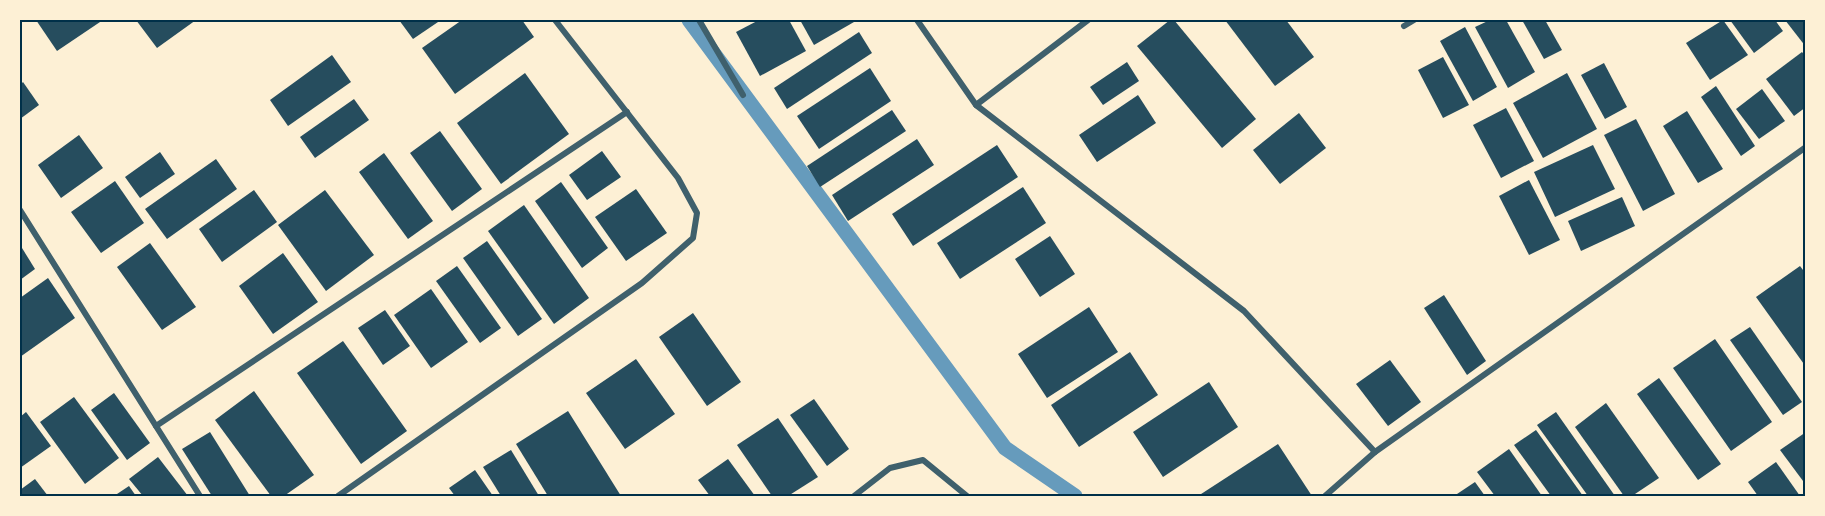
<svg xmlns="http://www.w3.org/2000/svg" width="1825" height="516" font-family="'PT Sans Narrow',sans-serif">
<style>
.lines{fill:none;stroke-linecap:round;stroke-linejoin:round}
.stream{stroke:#669bbc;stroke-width:15}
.building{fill:#264d5e}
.minor{stroke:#3f606c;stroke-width:6}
.neatline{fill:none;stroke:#003049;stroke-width:2}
</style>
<rect width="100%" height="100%" fill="#fdf0d5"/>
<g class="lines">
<path class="stream" d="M689 20 1005 448 1075 496"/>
</g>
<g class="building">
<path d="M36 20H103L57 51Z"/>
<path d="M136 20H196L157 48Z"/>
<path d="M399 20H441L413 39Z"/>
<path d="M462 20H522L534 37 455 94 422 48Z"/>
<path d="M759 20H789L806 51 760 76 736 32Z"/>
<path d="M800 20H852L854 22 814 45Z"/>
<path d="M1170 20H1174L1256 119 1222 148 1137 46Z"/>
<path d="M1225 20H1286L1314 57 1275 86Z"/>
<path d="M1490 20H1506L1535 72 1508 88 1475 27Z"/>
<path d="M1522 20H1545L1562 50 1544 59Z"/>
<path d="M1723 20 1748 55 1710 80 1686 43Z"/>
<path d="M1730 20H1775L1783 31 1754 53Z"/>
<path d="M1785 20H1806V47Z"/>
<path d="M1465 27 1497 87 1473 101 1440 41Z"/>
<path d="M859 32 872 53 787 109 774 88Z"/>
<path d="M1802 52 1806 57V107L1794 116 1766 79Z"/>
<path d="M332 55 351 82 288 126 270 100Z"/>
<path d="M1443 57 1469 105 1443 118 1418 70Z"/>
<path d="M1127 62 1139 81 1103 105 1090 87Z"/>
<path d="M1604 63 1627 107 1605 119 1581 75Z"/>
<path d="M870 68 891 101 819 149 797 116Z"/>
<path d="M525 73 569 134 501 184 457 123Z"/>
<path d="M1567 73 1597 129 1543 158 1513 103Z"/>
<path d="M23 82 39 105 20 119V85Z"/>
<path d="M1716 86 1755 146 1741 156 1701 97Z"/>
<path d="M1762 89 1785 121 1759 139 1736 109Z"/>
<path d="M1138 95 1156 123 1097 162 1079 135Z"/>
<path d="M354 99 369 120 315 158 300 137Z"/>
<path d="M1506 108 1534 161 1501 178 1473 125Z"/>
<path d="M892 110 906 131 820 187 807 166Z"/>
<path d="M1687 111 1723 169 1698 183 1663 126Z"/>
<path d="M1299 113 1326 148 1280 184 1253 150Z"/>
<path d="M1636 119 1675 194 1643 211 1604 135Z"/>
<path d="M440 131 482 189 452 211 410 153Z"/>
<path d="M79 135 103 168 61 198 38 165Z"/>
<path d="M917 139 934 165 848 221 832 195Z"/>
<path d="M997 145 1018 177 913 246 892 214Z"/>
<path d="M1593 145 1615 189 1555 217 1534 172Z"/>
<path d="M602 151 621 177 587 200 569 175Z"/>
<path d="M160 152 175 174 140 198 125 177Z"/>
<path d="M384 153 433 221 408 239 359 172Z"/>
<path d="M216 159 237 189 167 239 145 209Z"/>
<path d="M1529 180 1560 240 1529 255 1499 196Z"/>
<path d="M115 181 144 223 101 253 71 212Z"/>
<path d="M561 182 608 248 582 268 535 201Z"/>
<path d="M1023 187 1046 223 960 279 937 243Z"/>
<path d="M636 189 667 233 626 261 595 217Z"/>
<path d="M254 190 277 222 222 262 199 229Z"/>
<path d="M325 190 374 255 326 291 278 225Z"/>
<path d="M1622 197 1635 226 1581 251 1568 221Z"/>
<path d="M524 205 589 298 554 324 488 231Z"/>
<path d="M1050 236 1075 274 1040 297 1015 259Z"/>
<path d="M487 241 542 319 518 336 463 258Z"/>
<path d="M150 243 196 307 162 330 117 267Z"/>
<path d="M22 248 35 269 20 280V249Z"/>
<path d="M283 253 318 302 273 334 239 286Z"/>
<path d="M457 266 501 328 480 343 436 281Z"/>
<path d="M1800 266 1806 274V367L1756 297Z"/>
<path d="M48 278 75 318 20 357V298Z"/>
<path d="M431 289 468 342 431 368 394 315Z"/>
<path d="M1444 295 1486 361 1467 375 1424 308Z"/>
<path d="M1089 307 1118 352 1047 398 1018 354Z"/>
<path d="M385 310 410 346 383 365 358 328Z"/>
<path d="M693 313 741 382 707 406 659 337Z"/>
<path d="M1750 327 1802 402 1783 415 1730 340Z"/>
<path d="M1715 339 1772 422 1731 451 1673 368Z"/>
<path d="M343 341 407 431 361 464 297 373Z"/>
<path d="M1130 352 1158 395 1079 447 1051 405Z"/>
<path d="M636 359 675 414 625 449 586 393Z"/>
<path d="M1390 360 1421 402 1388 426 1356 384Z"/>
<path d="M1659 378 1721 464 1698 480 1637 394Z"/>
<path d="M1209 382 1238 427 1163 477 1133 432Z"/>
<path d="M254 391 314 475 284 496H271L215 420Z"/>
<path d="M114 393 150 443 127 460 91 410Z"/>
<path d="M74 397 119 458 85 484 40 422Z"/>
<path d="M814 399 849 449 827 466 790 415Z"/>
<path d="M1606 403 1659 478 1632 496H1624L1575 427Z"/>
<path d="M568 411 621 496H548L516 444Z"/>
<path d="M26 412 51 446 20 468V417Z"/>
<path d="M1556 412 1615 496H1588L1537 425Z"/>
<path d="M778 418 818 477 788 496H772L737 445Z"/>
<path d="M1536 430 1583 496H1551L1514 445Z"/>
<path d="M210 432 250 496H212L182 449Z"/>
<path d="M1806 432V485L1780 450Z"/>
<path d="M1278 444 1312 496H1198Z"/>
<path d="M1509 449 1542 496H1495L1477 472Z"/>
<path d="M511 450 539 496H501L483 467Z"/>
<path d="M158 457 188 496H143L129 479Z"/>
<path d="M728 459 755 496H710L698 480Z"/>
<path d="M1776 462 1800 496H1758L1748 482Z"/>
<path d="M475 470 493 496H455L449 488Z"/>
<path d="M35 479 48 496H20V490Z"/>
<path d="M1475 482 1485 496H1454Z"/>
<path d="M129 486 136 496H114Z"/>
</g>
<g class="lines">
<g class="minor">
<path d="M699 20 743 95"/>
<path d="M917 20 976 105 1244 311 1375 452"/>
<path d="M1404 26 1414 20"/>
<path d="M976 105 1088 20"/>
<path d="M20 210 200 496"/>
<path d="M156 426 627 112"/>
<path d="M338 496 642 283 693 238 697 213 678 178 555 20"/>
<path d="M854 496 890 468 923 460 967 496"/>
<path d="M1325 496 1375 452 1806 147"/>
</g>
</g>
<rect width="1825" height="516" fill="none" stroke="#fdf0d5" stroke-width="42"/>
<rect x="21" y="21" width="1783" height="474" class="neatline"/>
</svg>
